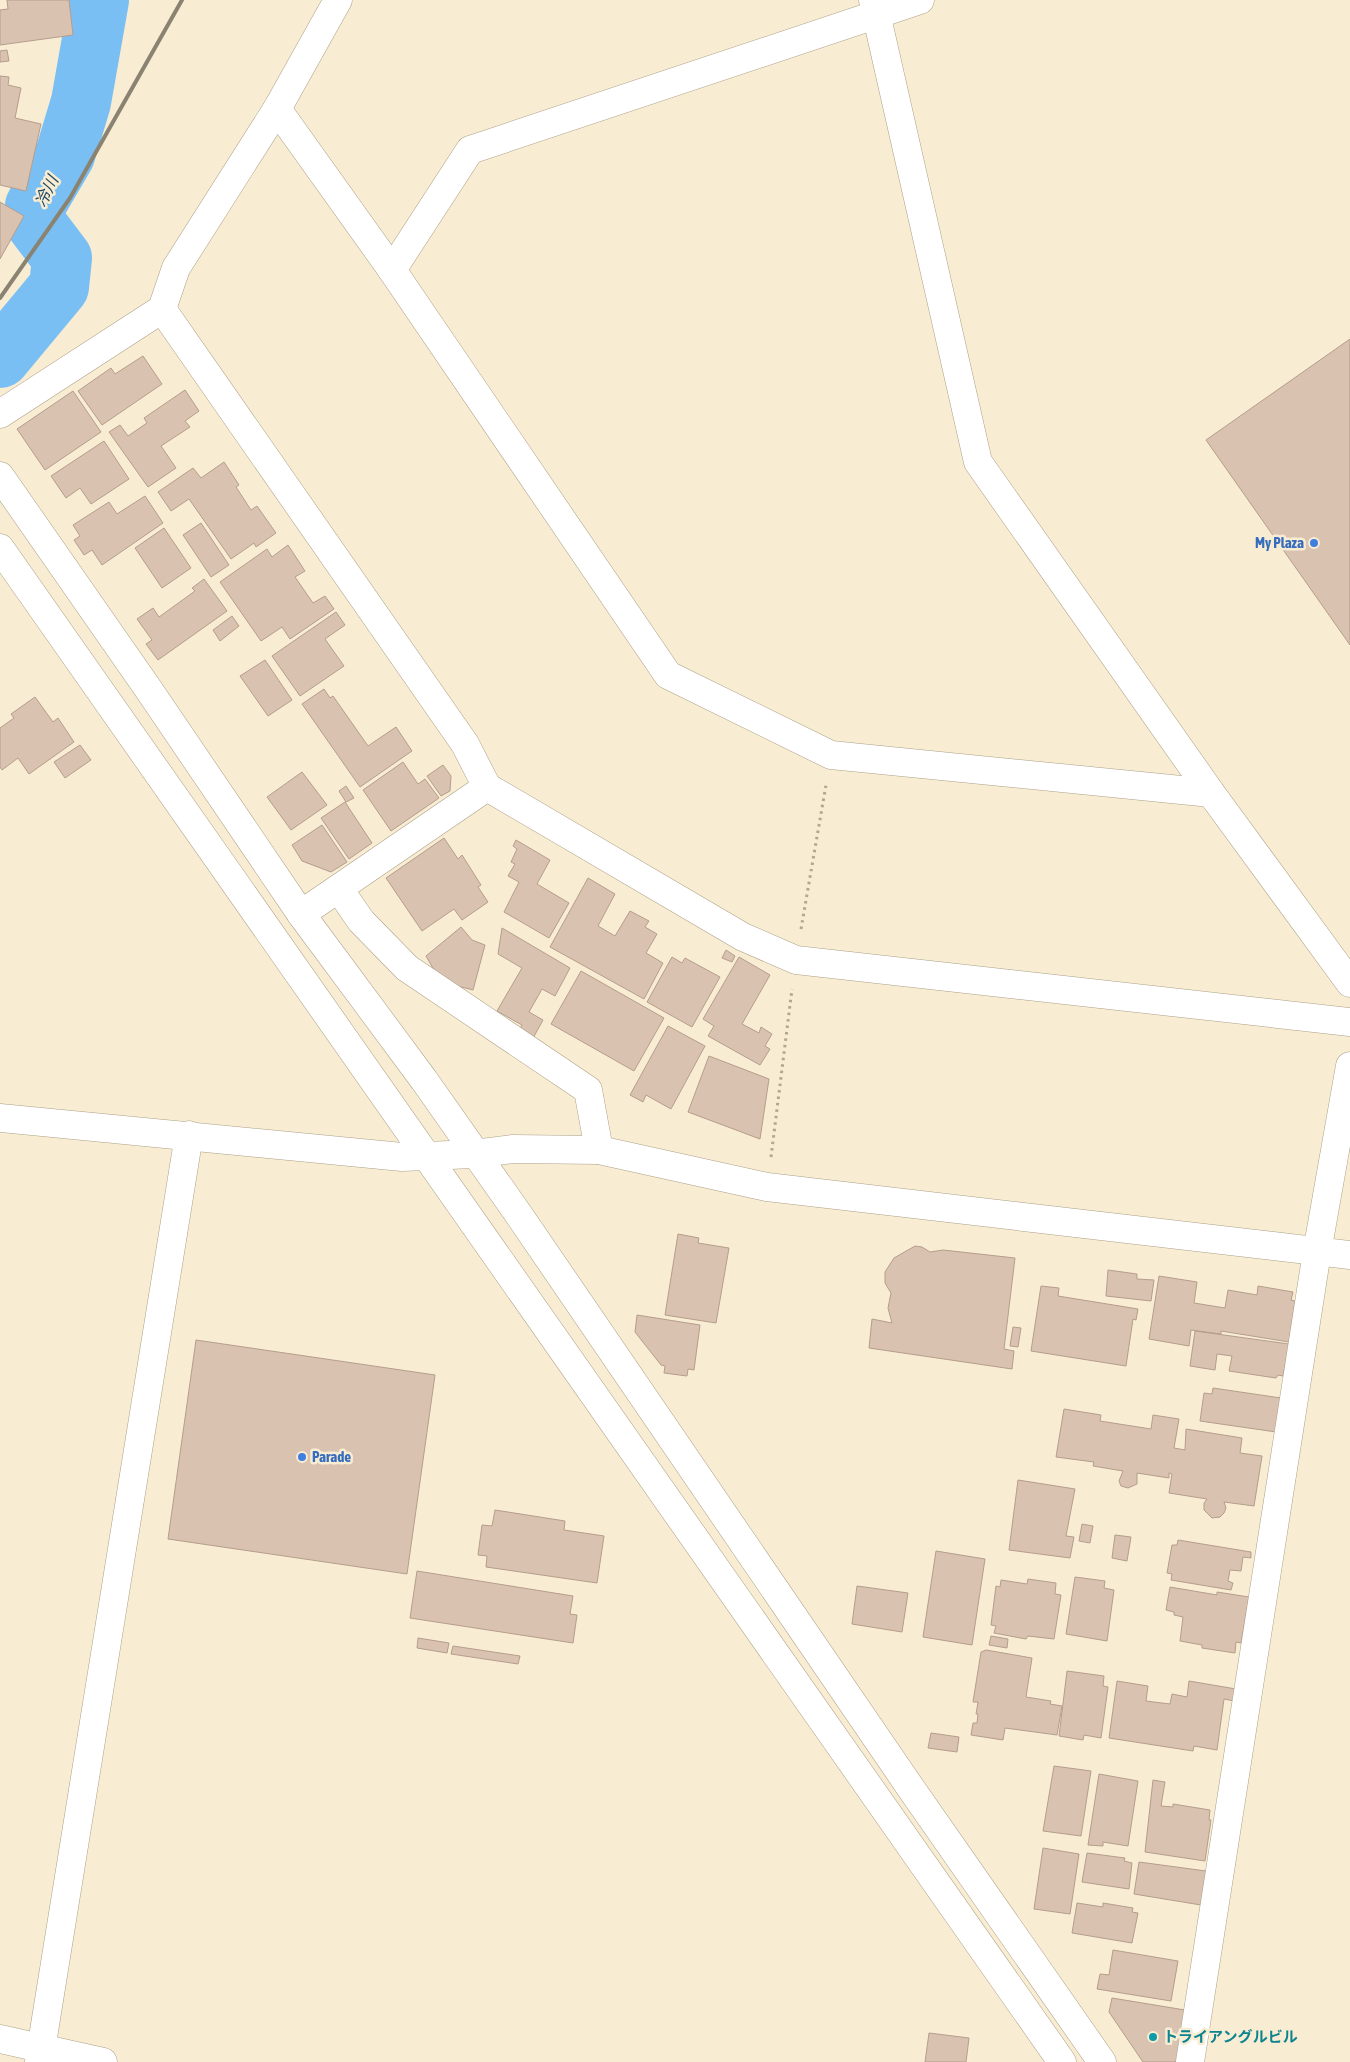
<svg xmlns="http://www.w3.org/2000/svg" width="1350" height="2062" font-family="'Asap Condensed','Noto Sans JP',sans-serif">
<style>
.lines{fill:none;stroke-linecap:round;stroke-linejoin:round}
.river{stroke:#79bff3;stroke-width:60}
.building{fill:#dac2b1;stroke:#b59d8d}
.street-casing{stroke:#aca088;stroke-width:29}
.secondary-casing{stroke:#aca088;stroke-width:29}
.path{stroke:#b0a692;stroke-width:3;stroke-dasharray:2.5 4;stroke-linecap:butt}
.street{stroke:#fff;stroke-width:28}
.secondary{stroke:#fff;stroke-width:28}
.rail{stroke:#8b8372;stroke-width:4}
.shop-dot{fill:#3f7fe0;stroke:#f8ecd2;stroke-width:2}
.culture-dot{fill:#0f9aa8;stroke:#f8ecd2;stroke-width:2}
.labels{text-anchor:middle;stroke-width:5;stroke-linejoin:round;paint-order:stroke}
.shop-label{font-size:15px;font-weight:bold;fill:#366cbe;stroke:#f8ecd2;text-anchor:end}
.culture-label{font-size:15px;font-weight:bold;fill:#0d838f;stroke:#f8ecd2;text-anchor:start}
.water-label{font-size:16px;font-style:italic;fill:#234965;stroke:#f8ecd2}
</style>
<rect width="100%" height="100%" fill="#f8ecd2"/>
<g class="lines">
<path class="river" d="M0 358 59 287 62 258 37 225 35 206 65 155 81 102 99 0"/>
</g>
<g class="building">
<path d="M7 0H69L73 35 0 45V10L8 9Z"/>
<path d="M7 50 9 61 0 62V51Z"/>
<path d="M0 76 9 77 8 85 21 88 15 118 41 124 26 191 0 185Z"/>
<path d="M0 202 24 216 0 259Z"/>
<path d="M1350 339V645L1206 440Z"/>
<path d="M143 356 162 384 102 425 78 391 111 368 115 374Z"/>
<path d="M185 390 199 411 185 421 190 427 161 446 176 468 148 487 109 432 120 425 128 436 147 423 144 418Z"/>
<path d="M73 391 101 432 45 470 17 429Z"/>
<path d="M104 441 129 479 91 504 80 488 66 498 51 476Z"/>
<path d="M224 462 239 485 236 487 251 510 257 506 276 533 256 547 254 543 231 559 189 499 171 511 158 492 193 468 201 478Z"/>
<path d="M145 496 163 523 102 565 92 550 84 555 74 540 80 536 73 525 109 502 117 514Z"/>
<path d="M201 523 229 565 211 577 183 535Z"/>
<path d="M164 528 191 568 162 588 135 548Z"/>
<path d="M288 545 305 571 295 577 313 603 325 596 334 609 290 639 282 627 261 641 220 582 267 549 272 557Z"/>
<path d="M204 579 227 611 158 660 146 644 152 640 137 619 153 608 159 617 195 591 192 588Z"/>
<path d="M336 612 345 625 325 639 344 666 300 696 272 656Z"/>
<path d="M232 616 239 626 220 641 213 630Z"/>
<path d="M265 660 292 700 268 716 240 676Z"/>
<path d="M324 689 330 698 333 696 368 746 396 727 412 751 360 787 302 704Z"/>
<path d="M35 697 53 722 58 718 74 742 29 774 18 758 2 770 0 767V728L14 718 11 714Z"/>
<path d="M80 745 91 760 65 778 54 762Z"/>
<path d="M403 762 418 784 425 779 439 798 391 831 363 790Z"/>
<path d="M443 765 451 776 450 791 441 796 427 776Z"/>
<path d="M302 772 327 805 291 830 267 797Z"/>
<path d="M346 786 354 798 346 802 339 791Z"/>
<path d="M345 802 372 843 349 859 321 818Z"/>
<path d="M322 825 347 862 331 872 302 861 292 845Z"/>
<path d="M444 838 458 859 462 855 481 885 478 887 488 902 462 920 454 909 422 931 386 878Z"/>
<path d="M516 840 550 860 537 884 569 903 549 938 504 912 519 882 508 876 515 864 511 862 517 849 513 846Z"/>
<path d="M588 878 615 894 598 926 615 936 630 911 649 921 645 927 657 934 646 953 663 963 644 999 550 947Z"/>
<path d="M461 927 472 940 485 945 473 990 450 984 434 970 426 956Z"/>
<path d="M502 928 570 968 555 996 542 989 529 1012 543 1020 532 1040 518 1031 522 1025 497 1011 522 968 498 954Z"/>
<path d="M726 950 735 956 732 962 722 958Z"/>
<path d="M672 957 682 963 685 958 720 977 692 1027 647 1002Z"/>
<path d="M739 957 770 975 742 1024 759 1033 761 1027 772 1034 765 1046 770 1049 760 1065 708 1036 714 1026 703 1019Z"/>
<path d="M581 971 664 1018 634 1071 551 1024Z"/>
<path d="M668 1026 705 1046 671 1109 646 1095 643 1102 630 1095Z"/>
<path d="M709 1056 769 1079 760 1139 688 1112Z"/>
<path d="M678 1234 699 1238 698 1243 729 1248 716 1323 665 1315Z"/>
<path d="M915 1246 922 1247 930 1252 943 1250 1015 1258 1004 1349 1014 1351 1012 1369 869 1348 872 1319 892 1323 888 1308 891 1293 885 1283V1272L894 1258Z"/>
<path d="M1108 1270 1137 1274V1279L1154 1280 1151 1301 1106 1296Z"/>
<path d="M1159 1276 1197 1282 1194 1303 1225 1308 1228 1290 1257 1295 1258 1286 1293 1292 1291 1300 1295 1301 1289 1342 1221 1331V1334L1191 1330 1189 1346 1149 1339Z"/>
<path d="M1041 1286 1059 1288 1058 1296 1138 1309 1136 1320 1133 1319 1126 1366 1031 1351Z"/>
<path d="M637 1315 700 1325 694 1370 688 1369 687 1376 664 1373 665 1366 661 1365 635 1332Z"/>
<path d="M1013 1327 1021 1328 1018 1347 1010 1346Z"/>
<path d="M1195 1331 1289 1344 1283 1376 1278 1375 1276 1378 1229 1371 1232 1356 1217 1354 1215 1370 1190 1366Z"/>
<path d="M196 1340 435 1375 407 1574 168 1539Z"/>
<path d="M1213 1388 1281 1398 1276 1432 1200 1421 1204 1393 1212 1394Z"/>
<path d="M1064 1409 1101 1415 1100 1421 1151 1429 1153 1415 1179 1419 1174 1448 1185 1450 1186 1429 1242 1438 1240 1453 1262 1456 1254 1506 1224 1502 1226 1508 1224 1513 1220 1517 1212 1518 1204 1510V1503L1207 1499 1169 1493 1172 1474 1169 1473V1478L1137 1473V1484L1128 1488 1121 1486 1119 1481 1123 1471 1093 1466 1094 1462 1056 1457Z"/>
<path d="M1018 1480 1075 1489 1066 1536 1074 1537 1070 1558 1009 1550Z"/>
<path d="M495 1510 565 1521 564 1530 604 1536 597 1583 486 1567 487 1556 478 1555 482 1525 492 1526Z"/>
<path d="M1082 1524 1093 1526 1090 1543 1079 1541Z"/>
<path d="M1115 1535 1131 1537 1127 1561 1112 1558Z"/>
<path d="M1178 1540 1251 1552V1558L1243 1557 1241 1571 1230 1570 1228 1581 1233 1583 1231 1590 1171 1580 1172 1574 1167 1573 1172 1545H1177Z"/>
<path d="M936 1551 985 1559 972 1645 923 1637Z"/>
<path d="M417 1571 573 1596 570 1614 577 1615 573 1643 410 1618Z"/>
<path d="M1075 1577 1105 1581 1104 1588 1114 1590 1107 1641 1066 1634Z"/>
<path d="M1028 1579 1056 1583 1055 1594 1061 1595 1054 1639 1028 1636 1026 1639 994 1633 996 1626 991 1625 996 1586 1000 1587 1001 1580 1027 1584Z"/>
<path d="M857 1586 908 1593 902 1632 852 1624Z"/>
<path d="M1170 1587 1217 1595V1592L1249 1597 1241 1643 1236 1642 1235 1653 1202 1648V1645L1180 1641 1183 1617 1174 1615V1612L1166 1610Z"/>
<path d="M991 1636 1008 1639 1007 1648 989 1645Z"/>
<path d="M418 1638 449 1643 447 1653 417 1648Z"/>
<path d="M453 1646 520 1656 518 1664 451 1654Z"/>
<path d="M986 1650 1032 1658 1026 1697 1051 1701 1050 1704 1062 1706 1057 1735 1005 1728 1003 1740 971 1735 973 1723H977L978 1714H976L978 1702H973L981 1652Z"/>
<path d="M1067 1671 1104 1676 1103 1686 1108 1687 1101 1738 1084 1735 1083 1740 1059 1736Z"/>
<path d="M1117 1681 1148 1686 1146 1701 1170 1704 1172 1694 1187 1697 1189 1681 1236 1689 1234 1701 1224 1699 1217 1750 1194 1746 1193 1751 1109 1738Z"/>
<path d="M931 1733 959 1737 957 1752 928 1748Z"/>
<path d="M1054 1766 1091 1771 1081 1836 1043 1831Z"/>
<path d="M1099 1774 1138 1781 1128 1846 1103 1842V1846L1088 1845Z"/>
<path d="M1153 1780 1165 1782 1161 1806 1173 1807V1804L1210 1810 1209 1820H1211L1205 1861 1145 1852Z"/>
<path d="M1043 1848 1079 1854 1070 1914 1034 1909Z"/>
<path d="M1087 1853 1125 1858 1124 1861 1132 1863 1129 1889 1082 1882Z"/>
<path d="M1139 1862 1206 1871 1201 1905 1134 1894Z"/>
<path d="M1077 1903 1103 1907V1903L1133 1908 1132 1912 1138 1913 1132 1943 1072 1933Z"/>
<path d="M1113 1950 1178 1961 1171 2001 1097 1989 1100 1974 1109 1975Z"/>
<path d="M1112 1998 1185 2010 1177 2062H1143L1109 2012Z"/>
<path d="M929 2033 969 2038 966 2062H925Z"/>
</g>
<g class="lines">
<g class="street-casing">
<g id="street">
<path d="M873 0 978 462 1211 793 1350 983"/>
<path d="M277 109 392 270 668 675 831 755 1211 793"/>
<path d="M392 270 470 150 920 0"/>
<path d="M162 309 465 744 487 787 743 937 796 960 1350 1022"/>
<path d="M0 414 162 309 176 268 277 109 338 0"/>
<path d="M339 889 361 921 407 968 588 1090 599 1150"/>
<path d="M301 914 487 787"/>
<path d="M0 1118 402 1157 474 1154"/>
<path d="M0 2039 103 2062"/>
<path d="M39 2062 189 1135"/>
<path d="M1190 2062 1317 1252 1350 1066"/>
</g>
</g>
<g class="secondary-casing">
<g id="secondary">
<path d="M0 476 149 690 301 914 424 1080 519 1215 910 1787 1102 2062"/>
<path d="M0 548 1062 2062"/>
<path d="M474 1154 513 1149 599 1150 767 1187 1350 1255"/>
</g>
</g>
<g class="path">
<path d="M801 929 826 785"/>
<path d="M771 1157 792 989"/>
</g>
<use href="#street" class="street"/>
<use href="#secondary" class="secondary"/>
<path class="rail" d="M0 298 70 198 182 0"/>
</g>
<g class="shop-dot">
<circle cx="1314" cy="543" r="5"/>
<circle cx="302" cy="1457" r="5"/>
</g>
<circle class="culture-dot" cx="1153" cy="2037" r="5"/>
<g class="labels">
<g class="shop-label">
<text x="1304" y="548">My Plaza</text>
<text x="312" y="1462" text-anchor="start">Parade</text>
</g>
<g class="culture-label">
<text x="1163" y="2042">トライアングルビル</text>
</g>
<g class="water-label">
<text transform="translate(46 191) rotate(-64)" y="6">冷川</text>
</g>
</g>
</svg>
